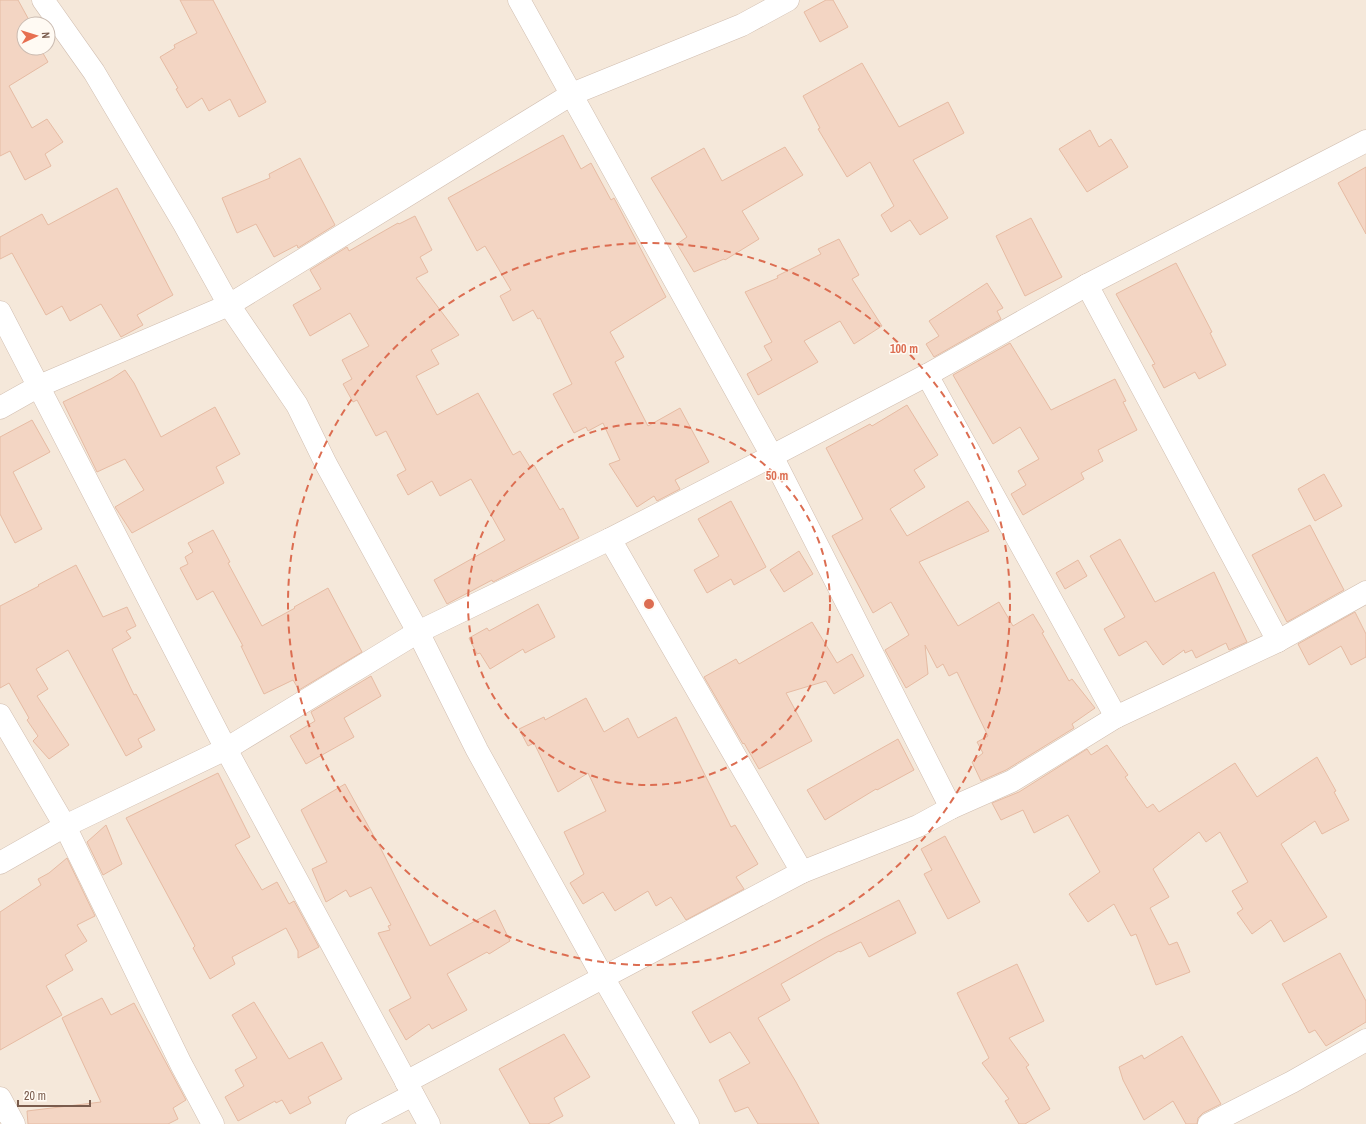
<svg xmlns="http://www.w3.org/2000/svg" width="1366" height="1124" font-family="'Archivo Narrow',sans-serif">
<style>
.residential{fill:#f5e8da;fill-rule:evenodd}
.building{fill:#f3d5c3;stroke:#e6bba3}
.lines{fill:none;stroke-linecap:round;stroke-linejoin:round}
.minor-casing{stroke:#d1beb0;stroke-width:23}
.minor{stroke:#fff;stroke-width:22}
.ring{fill:none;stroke:#dc6d51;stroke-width:2;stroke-dasharray:7 5}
.centre{fill:#dc6d51;stroke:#fffaf3;stroke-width:2}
.ring-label{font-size:12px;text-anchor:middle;font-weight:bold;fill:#dc6d51;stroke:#fffaf3;stroke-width:3;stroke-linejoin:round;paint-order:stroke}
</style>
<rect width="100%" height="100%" fill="#fdf6ec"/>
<path class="residential" d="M0 0H1366V1124H0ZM24 24H48V48H24Z"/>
<g class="building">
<path d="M0 0H18L29 20 24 22V48H40L48 62 9 86 32 128 47 119 63 142 45 154 51 166 25 180 10 151 0 156Z"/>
<path d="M180 0H213L266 102 239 117 230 99 209 111 202 98 187 108 176 89 178 88 160 57 175 48 174 45 197 33Z"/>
<path d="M826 0H833L848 27 820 42 804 12Z"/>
<path d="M862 63 899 127 948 102 964 133 913 160 948 218 920 235 910 220 891 232 881 215 894 206 870 162 847 177 818 129 820 128 803 96Z"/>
<path d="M1090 130 1099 147 1111 139 1128 167 1087 192 1059 149Z"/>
<path d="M563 135 581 169 591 163 611 200 614 198 666 297 610 332 624 357 615 362 648 426 680 408 709 462 675 480 680 489 657 501 654 496 637 507 609 464 620 460 603 423 588 431 586 427 574 433 553 394 572 384 540 318 538 319 533 310 513 321 500 296 511 290 485 246 477 251 448 198Z"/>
<path d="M785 147 803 175 742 211 759 239 725 260 724 259 694 272 677 244 687 237 651 178 704 148 722 181Z"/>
<path d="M300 158 335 225 298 248 297 245 274 257 256 224 237 233 222 198 270 178 269 174Z"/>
<path d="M1366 167V234L1338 183Z"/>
<path d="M117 188 173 295 137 315 143 325 121 337 101 304 70 321 62 306 46 315 12 253 0 259V237L42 214 48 225Z"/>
<path d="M415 216 432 250 420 257 428 272 416 278 459 335 431 350 439 364 416 376 437 415 478 393 513 455 520 451 530 467 534 465 560 510 563 508 579 538 493 582 492 580 447 604 434 580 505 540 471 479 440 496 432 481 408 495 397 475 406 470 386 431 376 436 357 400 353 402 343 384 352 379 342 360 369 346 350 313 310 336 293 305 321 289 310 270 347 247 349 251 398 223 399 224Z"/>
<path d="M1031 218 1062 277 1025 296 996 236Z"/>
<path d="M839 239 859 275 852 279 882 326 854 344 840 321 804 341 818 362 758 395 747 374 772 360 764 346 772 342 745 292 778 278 777 276 821 254 818 249Z"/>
<path d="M1176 263 1212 332 1210 333 1226 365 1199 379 1195 372 1164 388 1152 365 1155 364 1116 294Z"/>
<path d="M987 283 1003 308 997 311 1001 319 934 357 926 344 939 336 929 321Z"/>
<path d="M1010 343 1051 410 1115 379 1126 401 1123 402 1137 430 1098 450 1103 461 1081 473 1084 479 1023 515 1011 494 1026 485 1018 471 1039 459 1020 427 993 444 953 375Z"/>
<path d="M125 370 134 383 161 437 215 407 240 454 216 467 224 483 132 533 115 507 144 490 125 459 97 472 63 402 111 379Z"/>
<path d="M907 405 938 455 914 470 925 487 890 509 907 536 968 501 989 531 919 562 958 626 999 602 1013 626 1033 614 1044 632 1042 633 1069 681 1072 679 1095 708 1072 724 1074 728 1006 770 981 781 972 762 983 753 977 742 988 736 957 672 949 676 943 664 937 668 925 645 928 674 906 688 885 650 909 635 891 602 873 613 832 536 863 519 826 448 870 424 872 426Z"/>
<path d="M32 420 50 452 13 472 42 529 15 543 0 514V437Z"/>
<path d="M1324 474 1342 506 1315 521 1298 489Z"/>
<path d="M731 501 766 567 734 585 731 579 707 593 694 570 719 556 698 519Z"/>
<path d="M1310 525 1344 590 1287 622 1252 555Z"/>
<path d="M213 530 230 562 228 563 262 626 295 608 294 607 328 588 362 652 299 690 293 680 264 694 241 646H243L213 591 197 600 180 568 188 564 185 557 193 552 188 543Z"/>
<path d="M1120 539 1155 602 1214 572 1247 642 1229 650 1226 643 1196 658 1192 650 1185 653 1184 650 1163 665 1146 641 1119 656 1104 629 1125 617 1090 556Z"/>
<path d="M799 551 813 574 784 592 770 570Z"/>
<path d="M1078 560 1087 576 1065 589 1056 573Z"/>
<path d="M76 565 103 617 127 607 136 626 126 631 131 638 112 649 134 695 136 694 155 730 138 739 142 747 126 756 68 650 36 669 48 689 37 696 69 745 49 759 33 741 38 736 27 720 29 718 9 683 0 688V606L39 586 38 585Z"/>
<path d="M538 604 555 637 525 653 523 649 490 669 480 653 477 654 469 638 487 628 489 631Z"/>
<path d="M1355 612 1366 634V657L1351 665 1341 646 1309 665 1298 644Z"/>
<path d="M812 622 837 663 852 654 864 676 834 694 826 681 786 693 812 741 759 769 744 743 743 744 704 677 736 659 739 664Z"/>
<path d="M371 676 381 696 344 718 354 737 306 764 290 736 315 721 311 712Z"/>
<path d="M586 698 604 732 628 718 638 738 676 717 731 827 735 825 758 864 736 877 744 889 686 920 671 897 656 906 648 891 615 911 603 892 583 904 570 883 584 874 564 832 606 811 588 773 558 792 534 743 528 746 519 729 544 717 545 720Z"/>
<path d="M898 739 914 770 877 790 876 789 825 820 807 790Z"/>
<path d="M1107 745 1128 775 1125 777 1147 808 1153 804 1159 812 1235 763 1257 797 1317 757 1336 791 1334 792 1349 820 1322 834 1315 821 1281 844 1327 917 1284 942 1271 920 1252 934 1237 913 1243 909 1232 891 1248 882 1220 832 1206 842 1199 832 1153 869 1169 897 1150 908 1169 945 1177 942 1190 972 1156 985 1136 934 1131 936 1114 904 1088 922 1069 894 1100 872 1068 815 1034 833 1023 810 1001 820 992 803 1019 792 1087 749 1091 755Z"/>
<path d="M218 773 250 837 235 845 262 890 277 882 289 904 294 901 319 947 298 958V951L286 928 232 957 235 964 210 979 193 948 195 946 126 818Z"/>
<path d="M345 784 381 849 430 946 495 910 510 941 489 954 487 952 447 974 467 1010 432 1029 429 1024 406 1040 389 1010 411 998 378 933 390 930 388 926 391 925 371 887 350 897 346 890 326 902 312 869 327 862 301 810Z"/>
<path d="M106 825 122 864 103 875 87 842Z"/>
<path d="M945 836 980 902 948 919 924 874 932 870 921 849Z"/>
<path d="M67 858 95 916 77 925 87 941 65 955 73 970 46 986 62 1015 0 1050V912L41 885 38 879 49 873Z"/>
<path d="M899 900 916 933 869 957 861 942 840 952 839 951 781 984 790 1000 758 1018 796 1082 819 1124H758L748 1107 735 1112 719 1080 750 1063 730 1032 710 1043 692 1012 824 938Z"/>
<path d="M1340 953 1366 1001V1022L1326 1046 1315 1030 1309 1033 1282 984Z"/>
<path d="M1017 964 1044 1021 1009 1038 1029 1065 1026 1067 1050 1109 1025 1124H1019L1005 1101 1009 1099 982 1063 989 1058 957 993Z"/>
<path d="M102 998 111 1015 134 1003 186 1100 173 1108 178 1119 168 1124H28L27 1111 101 1102 62 1018Z"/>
<path d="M254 1002 289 1059 322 1042 342 1079 308 1097 311 1103 290 1114 282 1100 276 1103 275 1101 238 1121 225 1097 244 1086 235 1070 257 1058 232 1015Z"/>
<path d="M564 1034 590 1077 554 1098 563 1116 548 1124H530L499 1069Z"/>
<path d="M1182 1036 1221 1104 1203 1113 1198 1118 1197 1124H1186L1173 1101 1144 1120 1123 1080 1119 1067 1142 1055 1144 1059Z"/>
</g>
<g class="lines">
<g class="minor-casing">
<g id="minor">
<path d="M43 0 94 72 184 224 229 305 297 405 326 464 418 632 477 750 604 979 688 1124"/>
<path d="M519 0 772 456 951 808"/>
<path d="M1087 285 1278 641"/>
<path d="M0 312 226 749 429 1124"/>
<path d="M927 375 1116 717"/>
<path d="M0 408 39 386 229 305 572 94 742 25 788 0"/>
<path d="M610 539 802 872"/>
<path d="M0 715 65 826 181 1064 213 1124"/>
<path d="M0 863 65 826 226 749 418 632 610 539 772 456 927 375 1087 285 1366 141"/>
<path d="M406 1082 802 872 918 826 951 808 1012 781 1116 717 1278 641 1366 592"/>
<path d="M0 1098 14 1124"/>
<path d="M357 1124 413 1095"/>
<path d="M1209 1124 1292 1082 1366 1040"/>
</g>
</g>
<use href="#minor" class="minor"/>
</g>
<g class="ring">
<circle cx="649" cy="604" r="181"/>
<circle cx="649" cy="604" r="361"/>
</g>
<circle cx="649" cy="604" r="6" class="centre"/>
<g class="ring-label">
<text x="904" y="353">100 m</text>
<text x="777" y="480">50 m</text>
</g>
<g transform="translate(36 36) rotate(86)"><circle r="19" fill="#fffaf3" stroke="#cabbb1"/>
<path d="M0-3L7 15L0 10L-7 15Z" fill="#e76f51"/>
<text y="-6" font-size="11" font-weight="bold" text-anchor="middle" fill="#7a5c4d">N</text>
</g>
<path d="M18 1100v6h72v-6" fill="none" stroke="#7a5c4d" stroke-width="2"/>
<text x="24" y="1100" font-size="12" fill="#7a5c4d" stroke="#fffaf3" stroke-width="3" paint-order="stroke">20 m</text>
</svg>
